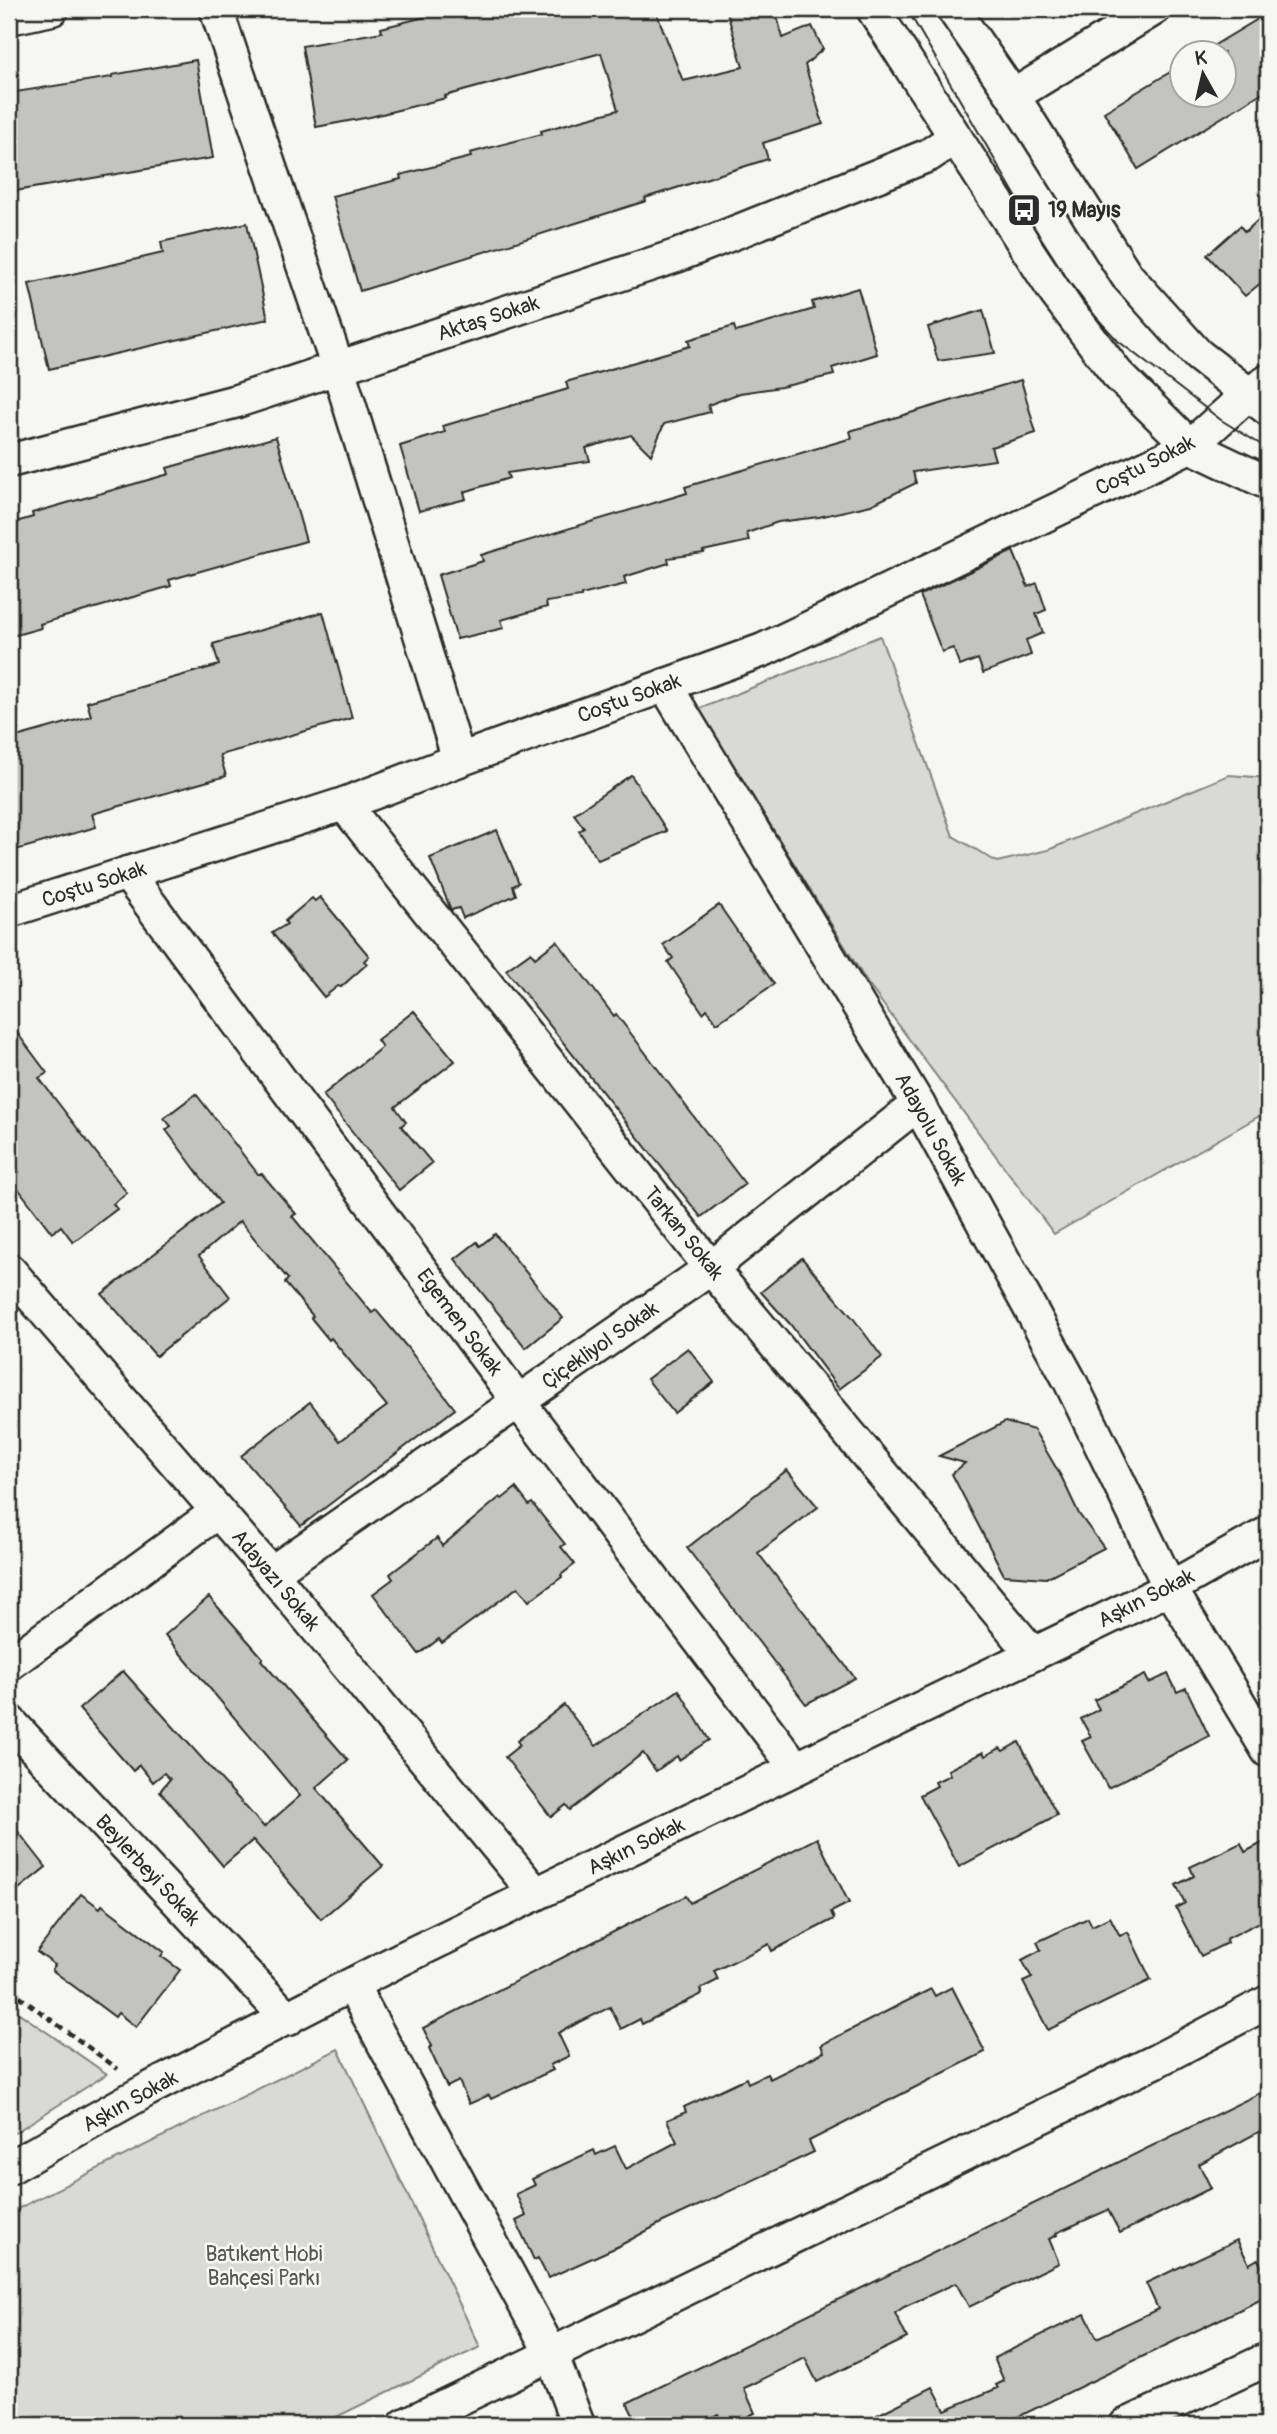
<svg xmlns="http://www.w3.org/2000/svg" width="1277" height="2434" font-family="Pangolin,sans-serif">
<style>
.green{fill:#d9d9d5;stroke:#828280;stroke-width:2}
.building{fill:#c3c3c0;stroke:#2b2b2b;stroke-width:2}
.lines{fill:none;stroke-linecap:round;stroke-linejoin:round}
.street-casing{stroke:#2b2b2b;stroke-width:37}
.path{stroke:#2b2b2b;stroke-width:4.5;stroke-dasharray:7 5;stroke-linecap:butt}
.street{stroke:#f6f6f2;stroke-width:32}
.tram{stroke:#2b2b2b;stroke-width:2}
.labels{text-anchor:middle;stroke-width:5;stroke-linejoin:round;paint-order:stroke}
.poi-label{font-size:21px;font-weight:bold;fill:#2b2b2b;stroke:#f6f6f2;text-anchor:start}
.street-label{font-size:21px;fill:#2b2b2b;stroke:#f6f6f2}
.park-label{font-size:21px;fill:#565656;stroke:#f6f6f2}
</style>
<rect width="100%" height="100%" fill="#f6f6f2"/>
<filter id="ink" filterUnits="userSpaceOnUse"><feTurbulence type="fractalNoise" baseFrequency=".0143" numOctaves="2"/><feDisplacementMap in="SourceGraphic" scale="14" xChannelSelector="R" yChannelSelector="G"/><feConvolveMatrix kernelMatrix="1 2 1 2 8 2 1 2 1" color-interpolation-filters="sRGB"/></filter>
<g filter="url(#ink)">
<g class="green">
<path d="M880 636 953 836 997 862 1048 850 1229 775 1268 778V1111L1054 1234 868 984 699 709Z"/>
<path d="M9 2006 107 2074 13 2134 9 2129Z"/>
<path d="M338 2049 480 2347 320 2425H9V2213Z"/>
</g>
<g class="building">
<path d="M456 9H655L683 81 743 67 726 9H775L783 38 812 26 823 49 805 65 823 124 763 143 768 159 645 198 646 201 360 291 332 196 401 179 400 175 471 157 470 153 542 134 541 131 618 110 601 53 445 96 446 98 370 117 316 127 302 46 382 32 381 28Z"/>
<path d="M1268 13V89L1138 169 1104 112 1182 65V94H1224V52H1203Z"/>
<path d="M196 60 213 158 9 192V93L112 77V75Z"/>
<path d="M1268 211V277L1245 296 1207 255 1240 226 1245 232Z"/>
<path d="M247 223 268 319 49 369 29 284 163 253 161 242Z"/>
<path d="M858 288 877 354 832 368 834 375 781 387 740 393 708 405 710 412 664 424 651 455 631 435 586 448 590 461 507 473 509 478 464 492 466 499 419 511 400 446 445 432 443 426 568 389 566 382 690 346 688 340 734 326 736 332 814 309 812 302Z"/>
<path d="M983 310 995 353 938 361 928 327Z"/>
<path d="M1021 380 1036 433 991 447 995 460 913 472 916 483 871 505 819 517 778 522 747 533 749 541 703 551 704 553 668 558 669 563 624 577 626 584 581 595V597L546 602 547 607 501 620 504 628 457 639 438 575 483 561 481 555 687 493 685 487 852 438 850 431Z"/>
<path d="M276 437 306 541 169 580 171 586 40 624 41 628 9 637V524L33 517 32 513 169 474 167 468Z"/>
<path d="M1013 551 1028 587 1037 583 1046 610 1036 614 1043 633 1026 640 1031 655 983 673 978 659 960 666 953 648 942 652 920 595Z"/>
<path d="M323 612 352 718 220 755 226 776 92 814 96 827 9 852V739L91 716 87 702 219 665 213 644Z"/>
<path d="M631 775 667 831 598 860 579 831 584 828 574 814Z"/>
<path d="M497 830 519 883 513 886 516 895 463 918 459 908 451 910 430 858Z"/>
<path d="M320 897 369 956 364 961 367 964 341 987 338 986 324 997 272 933 287 924 285 921 312 898 315 901Z"/>
<path d="M719 905 774 984 717 1023 707 1009 703 1013 687 990 668 962 673 958 663 945Z"/>
<path d="M557 941 614 1016 616 1014 745 1184 701 1217 506 970 531 952 535 958Z"/>
<path d="M414 1011 455 1061 395 1107 406 1122 401 1126 432 1163 399 1190 323 1095 382 1047 377 1040Z"/>
<path d="M9 1022 47 1073 39 1078 127 1193 113 1204 117 1209 73 1242 61 1226 52 1233 11 1179 19 1172 9 1158Z"/>
<path d="M196 1094 258 1174H262L296 1214 292 1216 372 1313 376 1310 406 1346 455 1409 301 1526 241 1456 310 1402 340 1441 387 1406 331 1338 329 1340 311 1318 313 1316 285 1283 288 1279 240 1221 199 1256 230 1297 156 1356 102 1294 220 1203 166 1130 171 1126 164 1118Z"/>
<path d="M495 1234 563 1318 526 1348 455 1259 477 1242 480 1246Z"/>
<path d="M802 1258 853 1318 882 1357 839 1389 790 1324 761 1292Z"/>
<path d="M688 1348 714 1382 674 1413 647 1379Z"/>
<path d="M1005 1422 1034 1430 1062 1478 1079 1514 1104 1548 1046 1578 1004 1575 952 1474 965 1463 939 1456Z"/>
<path d="M787 1470 818 1507 758 1553 855 1678 806 1704 687 1548Z"/>
<path d="M516 1488 529 1505 532 1503 565 1544 561 1547 575 1564 561 1575 562 1577 529 1601 518 1587 442 1643 439 1639 419 1654 373 1594 393 1579 390 1574 437 1538 442 1546 500 1497 502 1499Z"/>
<path d="M209 1597 263 1658 261 1660 348 1760 316 1788 383 1866 321 1919 253 1840 223 1866 160 1791 170 1779 164 1773 153 1782 139 1765 133 1771 79 1709 123 1671 264 1827 300 1796 165 1635Z"/>
<path d="M1168 1674 1177 1692 1186 1688 1209 1736 1108 1788 1082 1741 1091 1737 1081 1719 1099 1709 1094 1700 1145 1675 1149 1683Z"/>
<path d="M679 1690 709 1740 679 1760 677 1756 656 1771 643 1753 570 1810 566 1805 551 1817 505 1757 520 1745 517 1741 564 1705 596 1746Z"/>
<path d="M1019 1742 1057 1815 959 1867 920 1795 937 1786 935 1782 950 1775 948 1770 983 1752 985 1756 1000 1748 1003 1751Z"/>
<path d="M9 1820 46 1867 9 1897Z"/>
<path d="M817 1838 849 1903 831 1912 834 1919 772 1951 769 1944 714 1971 718 1980 700 1989 702 1994 642 2024 640 2019 621 2029 610 2007 558 2033 569 2056 550 2065 553 2070 491 2099 489 2095 469 2104 459 2081 447 2087 429 2048 432 2046 423 2028 661 1908 686 1896 690 1903Z"/>
<path d="M1268 1840V1918L1226 1939 1227 1943 1201 1956 1176 1908 1185 1903 1176 1885 1194 1876 1190 1867 1241 1843 1245 1852Z"/>
<path d="M81 1894 100 1908 102 1905 164 1952 161 1956 180 1970 136 2027 118 2013 115 2017 52 1970 55 1965 37 1952Z"/>
<path d="M1110 1917 1120 1936 1128 1932 1151 1980 1048 2030 1023 1982 1032 1978 1022 1960 1041 1950 1037 1942 1088 1918 1092 1926Z"/>
<path d="M952 1987 985 2052 809 2141 814 2152 661 2223 619 2246 548 2278 538 2258 534 2260 516 2221 526 2216 516 2194 535 2185 532 2179 594 2150 596 2155 615 2146 626 2169 677 2142 667 2120 686 2112 684 2107 746 2078 748 2083 767 2074 770 2079 824 2052 821 2045 901 2004 931 1989 935 1996Z"/>
<path d="M1268 2089V2127L1199 2164 1211 2188 1120 2233 1108 2210 1056 2233 1057 2235 1049 2239 1059 2263 969 2307 956 2283 904 2307 895 2313 907 2338 817 2382 805 2358 753 2384 744 2388 755 2413 729 2425H724L718 2414 697 2425H638L627 2403Z"/>
<path d="M1237 2240 1249 2264 1258 2259 1268 2281V2296L1001 2425H857L933 2387 945 2410 998 2388 996 2385 1004 2381 994 2358 1085 2314 1097 2338 1158 2309 1146 2283Z"/>
</g>
<g class="lines">
<g class="street-casing">
<g id="street">
<path d="M216 9 338 368 459 760"/>
<path d="M873 9 1055 292 1117 374 1190 446 1268 483"/>
<path d="M953 9 1013 96 1127 276 1198 355 1268 409"/>
<path d="M9 18 52 9"/>
<path d="M1013 96 1154 9"/>
<path d="M9 461 237 401 676 256 929 155 954 138"/>
<path d="M665 685 918 1104 1070 1381 1170 1588 1268 1751"/>
<path d="M344 804 711 1268 1033 1654"/>
<path d="M127 873 518 1401 796 1768"/>
<path d="M9 911 344 804 459 760 763 650 1190 446 1247 395 1268 381"/>
<path d="M9 1270 271 1573 536 1894"/>
<path d="M271 1573 711 1268 918 1104"/>
<path d="M9 1664 217 1512"/>
<path d="M9 1721 288 2019"/>
<path d="M352 1985 551 2353 578 2425"/>
<path d="M9 2168 147 2090 399 1960 1170 1588 1268 1533"/>
<path d="M405 2425 1156 2061 1268 2002"/>
<path d="M1126 2425 1268 2359"/>
</g>
</g>
<path class="path" d="M9 1989 118 2069"/>
<use href="#street" class="street"/>
<path class="tram" d="M907 9 1043 243 1084 304 1118 341 1221 420 1268 449"/>
</g>
</g>
<defs>
<g id="bus-square" transform="scale(1.75)"><rect x="-9" y="-9" width="18" height="18" rx="4" fill="#2b2b2b" stroke="#f6f6f2"/><path d="M-5-6H5V4H4V6H2V4H-2V6H-4V4H-5ZM-3.5-4V0h7V-4ZM-3.5 1.2v1.5H-2V1.2ZM2 1.2v1.5H3.5V1.2Z" fill="#fff"/></g>
</defs>
<g fill-rule="evenodd">
<use href="#bus-square" x="1024" y="210"/>
</g>
<g class="labels">
<g class="poi-label">
<text x="1048" y="217">19 Mayıs</text>
</g>
<g class="street-label">
<text transform="translate(488 318) rotate(-18)" y="7">Aktaş Sokak</text>
<text transform="translate(1145 465) rotate(-27)" y="7">Coştu Sokak</text>
<text transform="translate(629 698) rotate(-20)" y="7">Coştu Sokak</text>
<text transform="translate(94 884) rotate(-18)" y="7">Coştu Sokak</text>
<text transform="translate(931 1129) rotate(61)" y="7">Adayolu Sokak</text>
<text transform="translate(684 1233) rotate(51)" y="7">Tarkan Sokak</text>
<text transform="translate(460 1322) rotate(53)" y="7">Egemen Sokak</text>
<text transform="translate(600 1345) rotate(-35)" y="7">Çiçekliyol Sokak</text>
<text transform="translate(276 1580) rotate(50)" y="7">Adayazı Sokak</text>
<text transform="translate(1146 1598) rotate(-27)" y="7">Aşkın Sokak</text>
<text transform="translate(636 1846) rotate(-26)" y="7">Aşkın Sokak</text>
<text transform="translate(148 1870) rotate(47)" y="7">Beylerbeyi Sokak</text>
<text transform="translate(130 2101) rotate(-29)" y="7">Aşkın Sokak</text>
</g>
<g class="park-label">
<text x="264" y="2261">Batıkent Hobi<tspan x="264" dy="24">Bahçesi Parkı</tspan></text>
</g>
</g>
<rect width="1277" height="2434" fill="none" stroke="#f6f6f2" stroke-width="35"/>
<rect x="18" y="18" width="1242" height="2399" fill="none" stroke="#2b2b2b" stroke-width="2.5" filter="url(#ink)"/>
<g transform="translate(1203 74) rotate(352)"><circle r="33" fill="#f6f6f2" stroke="#a5a5a2" stroke-width="2"/>
<path d="M0-5L12 26L0 18L-12 26Z" fill="#2b2b2b"/>
<text y="-10" font-size="19" font-weight="bold" text-anchor="middle" fill="#2b2b2b">K</text>
</g>
</svg>
